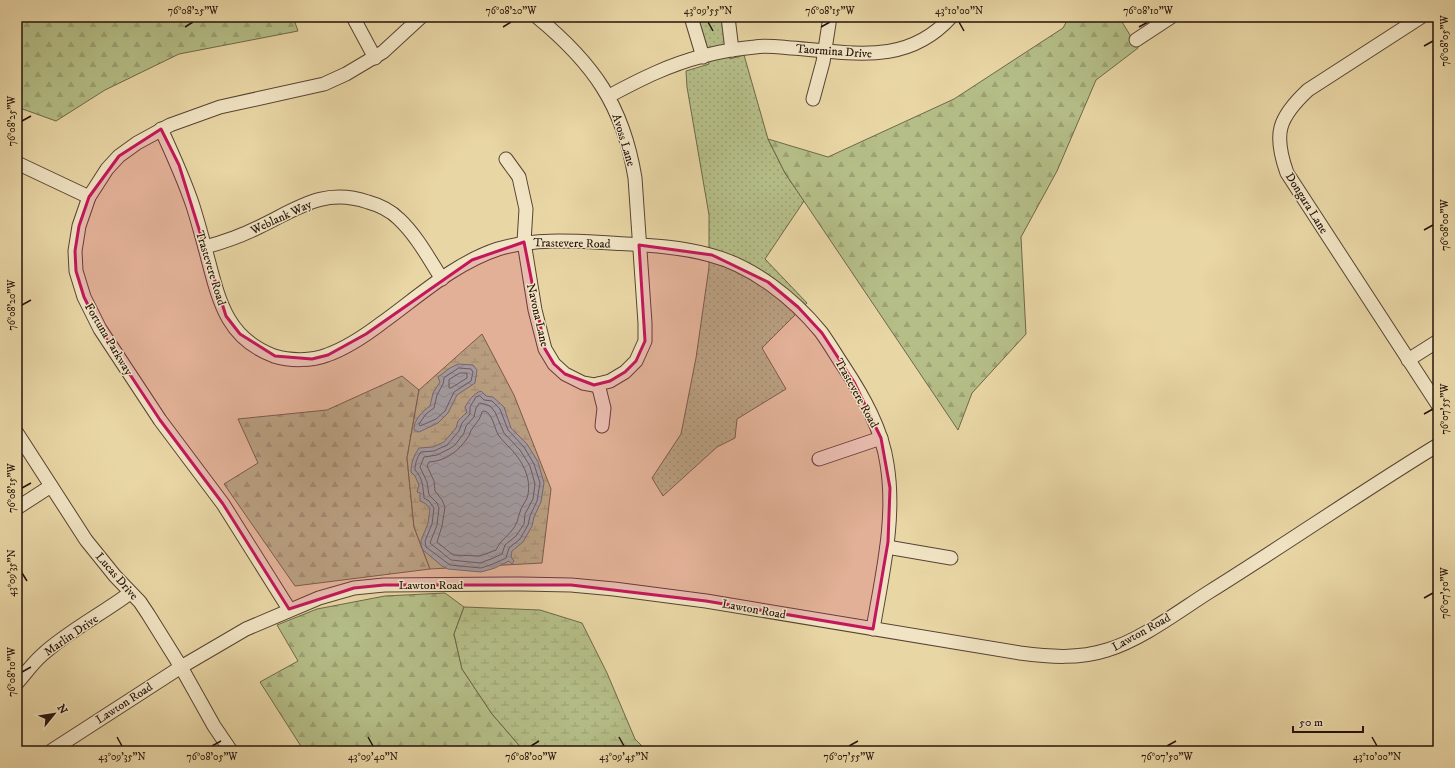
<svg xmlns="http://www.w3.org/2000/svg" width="1455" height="768" font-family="'IM FELL DW Pica',serif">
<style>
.grass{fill:url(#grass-dots);stroke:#6d684a}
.forest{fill:url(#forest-firs);stroke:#6d684a}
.wetland{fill:url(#wetland-marsh);stroke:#6d684a}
.water{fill:url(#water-waves);stroke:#6a766d}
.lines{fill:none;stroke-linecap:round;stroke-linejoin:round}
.shore{stroke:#5e665c;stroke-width:1}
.minor-casing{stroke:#564432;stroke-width:15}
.minor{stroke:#f1e4c4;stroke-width:13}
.marked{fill:#c2185b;fill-opacity:0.2;stroke:#c2185b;stroke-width:3;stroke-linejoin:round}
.ticks{fill:none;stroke:#25130c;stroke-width:1.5}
.labels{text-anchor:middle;stroke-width:3;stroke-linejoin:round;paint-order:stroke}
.street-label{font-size:12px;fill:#25130c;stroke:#f1e4c4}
.neatline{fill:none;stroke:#25130c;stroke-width:1.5}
.ticks-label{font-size:10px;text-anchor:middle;fill:#25130c}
</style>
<defs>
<pattern id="grass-dots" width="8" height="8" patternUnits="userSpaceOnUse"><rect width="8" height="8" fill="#b5be87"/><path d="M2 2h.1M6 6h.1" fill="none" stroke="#9ca273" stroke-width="1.8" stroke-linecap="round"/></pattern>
<pattern id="forest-firs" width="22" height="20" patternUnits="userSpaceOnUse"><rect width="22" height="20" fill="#b5be87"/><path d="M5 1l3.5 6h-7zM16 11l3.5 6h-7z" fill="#9ca273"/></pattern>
<pattern id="wetland-marsh" width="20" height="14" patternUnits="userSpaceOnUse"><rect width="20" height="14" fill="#b5be87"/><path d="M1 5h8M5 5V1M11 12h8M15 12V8" fill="none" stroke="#9ca273"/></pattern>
<pattern id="water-waves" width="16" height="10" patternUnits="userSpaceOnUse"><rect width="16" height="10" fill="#98b8ad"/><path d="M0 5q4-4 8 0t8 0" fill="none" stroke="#839d94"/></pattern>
</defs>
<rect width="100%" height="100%" fill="#e9d6a5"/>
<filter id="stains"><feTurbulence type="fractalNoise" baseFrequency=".005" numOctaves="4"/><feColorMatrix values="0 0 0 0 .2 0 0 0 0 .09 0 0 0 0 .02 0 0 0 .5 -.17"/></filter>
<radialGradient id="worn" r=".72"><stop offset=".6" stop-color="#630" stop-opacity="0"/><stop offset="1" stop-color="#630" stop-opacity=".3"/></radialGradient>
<path class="grass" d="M698 17H723L724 37 730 59 744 55 768 139 785 173 804 201 765 259 807 303 762 348 786 389 737 419 735 438 717 447 663 496 652 478 681 434 696 358 709 267V215L687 87 686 71 709 64Z"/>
<g class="forest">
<path d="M17 17H293L298 31 179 54 105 90 56 121 17 107Z"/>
<path d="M1069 17H1119L1138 48 1096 80 1057 171 1021 237 1026 334 972 393 958 430 785 173 768 139 828 157 954 99 1063 28Z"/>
<path d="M402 376 419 390 407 458 414 527 430 569 295 586 224 484 258 463 238 419 327 410Z"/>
<path d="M445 593 464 607 454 634 462 669 492 714 524 751H304L260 682 298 661 277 625 317 609 385 596Z"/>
</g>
<g class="wetland">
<path d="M482 334 514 395 551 489 542 563 430 569 414 527 407 458 419 390Z"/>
<path d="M464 607 540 610 582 623 607 673 635 739 647 751H524L492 714 462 669 454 634Z"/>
</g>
<g class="water">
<path d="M458 364 473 365 477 370 475 383 457 395 448 413 438 423 419 432 414 430C413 420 423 411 430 406L433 393 440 382 438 377 450 368Z"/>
<path d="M481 391 486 396 493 397 504 407 511 428 527 444 538 462 544 483 541 502 534 517 532 526 523 542 512 551 511 557 514 561 512 564 509 561 495 568 481 572 448 569 442 566 423 550 421 545V541L428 523 430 509 426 504 420 501V493L417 492 419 485 415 476 411 472C411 463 414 455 419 448L433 447 444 442 456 428 458 421 467 412 465 407C470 399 473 394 481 391Z"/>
</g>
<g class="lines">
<g class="shore">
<path d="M459 368 471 369 473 372 471 381 454 392 445 411 436 419 420 426 419 424 426 414 434 408 437 395 443 384 444 378Z"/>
<path d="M460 373H467V378L451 388H449V380Z"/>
<path d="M480 396 484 400 492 401 500 409 508 430 524 447 534 464 540 483 537 501 530 516 528 525 520 539 509 548 506 558 493 564 481 568 450 565 426 547 425 541 432 524 434 508 429 501 424 498C423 488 423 478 415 470 415 464 417 457 421 452L434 451 447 445 459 431 462 423 470 414V407L476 397Z"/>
<path d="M480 403 490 406 495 412 504 433 520 450 530 466 535 484 533 499 525 514 524 524 516 536 505 545 502 554 491 559 480 563 451 560 430 543 437 525 439 508 437 503 429 495 427 482 420 467 424 457 437 455 449 449 455 445 464 433 466 426 474 417 476 408Z"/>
<path d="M484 411C493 412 494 429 499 436 504 443 511 448 516 455 525 466 532 483 527 498 525 503 521 507 520 512 518 517 518 521 515 526 509 536 501 539 496 550L480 556 453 555 437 542 442 526 445 507 442 500 435 491 434 481 427 466 429 462C446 461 459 451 468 437 470 435 470 431 472 429 476 423 480 420 482 412Z"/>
</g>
<g class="minor-casing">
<g id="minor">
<path d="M353 17 375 58"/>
<path d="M691 17 703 57"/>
<path d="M728 17 732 50"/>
<path d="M1421 17 1308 90C1278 118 1273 134 1287 173L1438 405"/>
<path d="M1136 40 1171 17"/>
<path d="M609 96C624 88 639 80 655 73 686 59 721 50 755 47 767 45 779 47 791 48 850 52 906 67 951 17"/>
<path d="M813 99 823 62 830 17"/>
<path d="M161 129C173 155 184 179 193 206 199 225 204 244 209 263 220 305 229 339 274 356 290 361 312 361 327 355 347 348 366 335 383 322 419 296 455 263 498 249 535 238 572 241 610 243 644 245 678 246 710 255 753 266 794 299 821 332 829 343 836 355 844 367 863 396 882 429 887 464 896 519 882 575 873 629"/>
<path d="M506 159 519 177 526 209 524 242 535 310 545 349 554 364 565 374 583 383 594 385 610 381 625 372 636 361 645 341V323L635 178C623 105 593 63 537 17"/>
<path d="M17 163 89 197"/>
<path d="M205 247C224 242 241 236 259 227 297 209 323 187 368 202 379 205 391 211 399 219 417 236 429 259 442 279"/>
<path d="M1408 360 1438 341"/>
<path d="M598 384 604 408 602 426"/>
<path d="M17 433 86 540 115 576 140 602 148 614 181 667 214 726 231 751"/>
<path d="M819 459 881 438"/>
<path d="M17 508 51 486"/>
<path d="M887 547 951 558"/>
<path d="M289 609 223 504 160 420 100 329 84 297 76 271 75 251 79 226 89 197 107 169 119 156 137 143 170 125 220 107 324 84 346 74 383 52 421 17"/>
<path d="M17 683C25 674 33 663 42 655 68 631 102 614 130 593"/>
<path d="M51 751 181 667 246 629 319 598 354 588 384 585 521 584 571 585 614 589 706 601 1020 653C1050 657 1079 659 1107 650 1141 640 1179 611 1209 592 1286 544 1361 492 1438 445"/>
</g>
</g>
<use href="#minor" class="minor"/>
</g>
<path class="marked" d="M161 129 179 165 226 316 240 334 275 356 312 359 328 355 366 334 472 260 524 242 545 349 554 364 565 374 594 385 610 381 625 372 636 361 645 341 639 245 712 255 768 282 798 307 822 333 854 382 881 438 890 488 888 542 873 629 706 601 571 585H384L354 588 289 609 223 504 160 420 100 329 84 297 76 271 75 251 79 226 89 197 119 156Z"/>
<path class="ticks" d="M708 22 713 31M959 22 964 31M185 27 193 22M503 27 511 22M821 27 830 22M1139 27 1148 22M1424 46 1433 41M22 121 31 116M1424 230 1433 225M22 305 31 300M1424 414 1433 409M22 488 31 483M22 573 27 581M1424 598 1433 593M22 672 31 667M117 737 122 746M368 737 373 746M619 737 624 746M1372 737 1377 746M212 746 221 741M531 746 539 741M849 746 858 741M1167 746 1176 741"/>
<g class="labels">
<g class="street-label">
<text transform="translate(834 51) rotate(4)" y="4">Taormina Drive</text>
<text transform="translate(624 140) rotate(73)" y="4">Avoss Lane</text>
<text transform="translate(1307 203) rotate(58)" y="4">Dongara Lane</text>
<text transform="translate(281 217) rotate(-25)" y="4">Weblank Way</text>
<text transform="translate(572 243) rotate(1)" y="4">Trastevere Road</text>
<text transform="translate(211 268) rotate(73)" y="4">Trastevere Road</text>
<text transform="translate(538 315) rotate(77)" y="4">Navona Lane</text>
<text transform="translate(109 339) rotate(59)" y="4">Fortuna Parkway</text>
<text transform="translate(857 393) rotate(61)" y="4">Trastevere Road</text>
<text transform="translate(117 576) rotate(49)" y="4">Lucas Drive</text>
<text x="431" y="589">Lawton Road</text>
<text transform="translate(754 609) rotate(10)" y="4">Lawton Road</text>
<text transform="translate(1141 632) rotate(-29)" y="4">Lawton Road</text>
<text transform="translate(71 635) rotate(-35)" y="4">Marlin Drive</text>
<text transform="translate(124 703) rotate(-33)" y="4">Lawton Road</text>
</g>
</g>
<rect width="1455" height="768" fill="none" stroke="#e9d6a5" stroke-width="44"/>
<g transform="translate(54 714) rotate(60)" stroke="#f1e4c4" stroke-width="3" paint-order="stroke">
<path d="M0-3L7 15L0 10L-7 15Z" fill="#25130c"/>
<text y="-6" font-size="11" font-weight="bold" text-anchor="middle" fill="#25130c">N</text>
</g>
<path d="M1293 726v6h70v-6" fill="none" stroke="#25130c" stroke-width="2"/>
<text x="1299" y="726" font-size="12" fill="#25130c" stroke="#f1e4c4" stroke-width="3" paint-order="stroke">50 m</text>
<rect x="22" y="22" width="1411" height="724" class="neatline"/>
<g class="ticks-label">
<text x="193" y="14">76°08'25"W</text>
<text x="511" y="14">76°08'20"W</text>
<text x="708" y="14">43°09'55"N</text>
<text x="830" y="14">76°08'15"W</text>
<text x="959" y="14">43°10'00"N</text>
<text x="1148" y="14">76°08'10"W</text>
<text transform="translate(1444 41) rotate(-90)" y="4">76°08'05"W</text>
<text transform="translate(11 121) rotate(-90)" y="4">76°08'25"W</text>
<text transform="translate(1444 225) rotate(-90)" y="4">76°08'00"W</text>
<text transform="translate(11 305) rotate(-90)" y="4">76°08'20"W</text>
<text transform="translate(1444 409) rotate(-90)" y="4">76°07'55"W</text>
<text transform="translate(11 488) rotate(-90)" y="4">76°08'15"W</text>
<text transform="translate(11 573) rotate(-90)" y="4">43°09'35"N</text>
<text transform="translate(1444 593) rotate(-90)" y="4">76°07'50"W</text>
<text transform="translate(11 672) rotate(-90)" y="4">76°08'10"W</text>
<text x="122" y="760">43°09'35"N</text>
<text x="212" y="760">76°08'05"W</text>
<text x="373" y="760">43°09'40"N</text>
<text x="531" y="760">76°08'00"W</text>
<text x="624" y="760">43°09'45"N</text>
<text x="849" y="760">76°07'55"W</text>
<text x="1167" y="760">76°07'50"W</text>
<text x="1377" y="760">43°10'00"N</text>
</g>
<rect width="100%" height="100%" filter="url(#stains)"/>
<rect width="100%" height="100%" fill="url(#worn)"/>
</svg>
